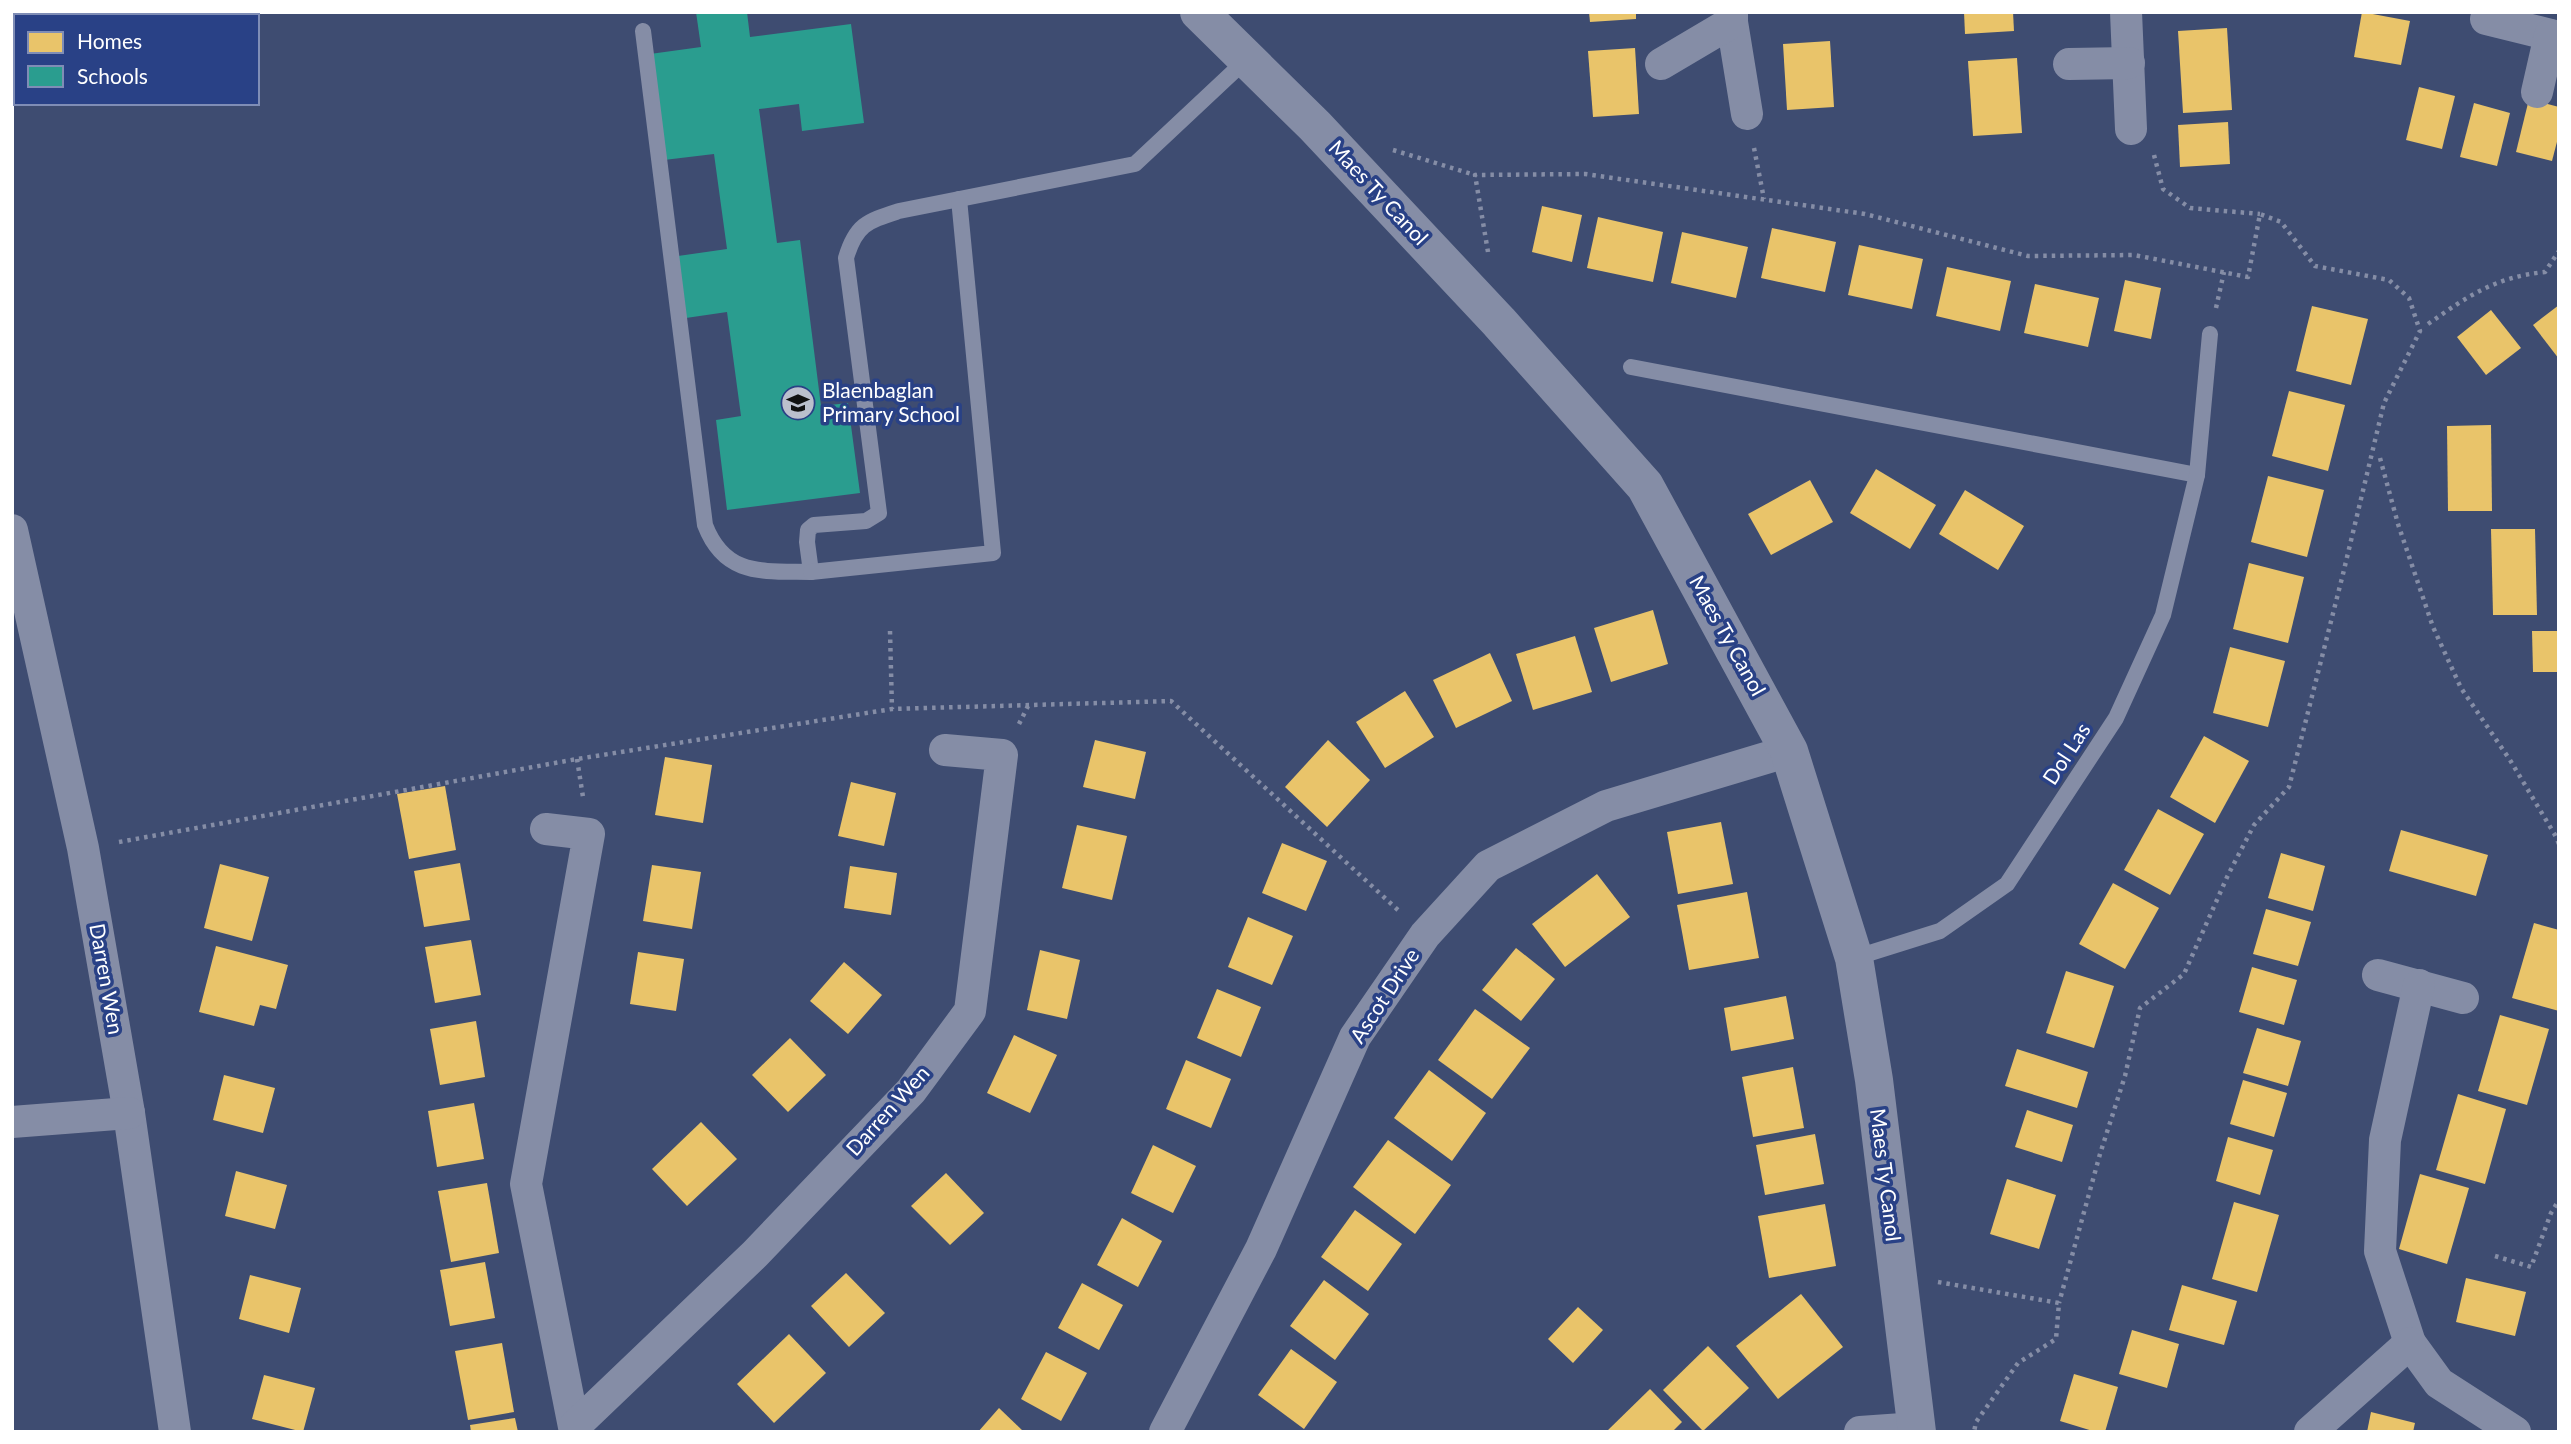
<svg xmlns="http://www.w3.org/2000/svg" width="2571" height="1444" font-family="Lato,sans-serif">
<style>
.homes{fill:#e9c46a}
.schools{fill:#2a9d8f}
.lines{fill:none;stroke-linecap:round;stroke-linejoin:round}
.path{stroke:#858da6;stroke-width:4.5;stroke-dasharray:3.5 5;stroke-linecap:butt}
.service{stroke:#858da6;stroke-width:16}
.minor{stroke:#858da6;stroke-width:32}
.tertiary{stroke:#858da6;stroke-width:38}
.labels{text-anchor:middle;stroke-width:7;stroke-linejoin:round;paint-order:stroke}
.street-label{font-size:21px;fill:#fff;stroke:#294186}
.poi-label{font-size:21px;fill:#fff;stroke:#294186;text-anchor:start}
</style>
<rect width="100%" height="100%" fill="#3e4c71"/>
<g class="homes">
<path d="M1589 12H1636V19L1590 22Z"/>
<path d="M1964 12H2013L2014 31 1965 34Z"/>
<path d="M2362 12 2410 21 2401 65 2354 57Z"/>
<path d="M2227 28 2232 110 2183 113 2178 31Z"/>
<path d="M1830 41 1834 107 1787 110 1783 44Z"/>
<path d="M1635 48 1639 114 1593 117 1588 51Z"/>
<path d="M2017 58 2022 133 1973 136 1968 61Z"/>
<path d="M2419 87 2455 96 2442 149 2406 140Z"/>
<path d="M2529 99 2559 107V134L2552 161 2516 152Z"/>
<path d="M2474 103 2510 113 2497 166 2460 157Z"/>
<path d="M2228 122 2230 164 2180 167 2178 125Z"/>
<path d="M1542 206 1582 215 1572 262 1532 252Z"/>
<path d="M1598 217 1663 232 1653 282 1587 268Z"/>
<path d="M1772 228 1836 242 1825 292 1761 278Z"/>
<path d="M1682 232 1748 247 1736 298 1671 283Z"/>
<path d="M1859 245 1923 259 1912 309 1848 295Z"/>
<path d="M1947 267 2011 281 2000 331 1936 316Z"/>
<path d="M2125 280 2161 288 2151 339 2114 331Z"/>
<path d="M2035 284 2099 298 2088 347 2024 333Z"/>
<path d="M2559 305V359L2533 325Z"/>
<path d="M2312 306 2368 319 2351 385 2296 371Z"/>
<path d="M2491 310 2521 348 2486 375 2457 337Z"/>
<path d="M2289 391 2345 405 2328 471 2272 456Z"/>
<path d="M2491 425 2492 511H2448L2447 426Z"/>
<path d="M1876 469 1936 505 1910 549 1850 513Z"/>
<path d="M2268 476 2324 490 2307 557 2251 542Z"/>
<path d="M1810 480 1833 522 1771 555 1748 514Z"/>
<path d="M1965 490 2024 526 1998 570 1939 534Z"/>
<path d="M2491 529H2535L2537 615H2493Z"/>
<path d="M2249 563 2304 577 2288 643 2233 629Z"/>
<path d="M1653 610 1668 664 1611 682 1594 628Z"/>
<path d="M2532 631H2559V672H2533Z"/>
<path d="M1575 636 1592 692 1533 710 1516 654Z"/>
<path d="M2230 647 2285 661 2268 727 2213 713Z"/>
<path d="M1490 653 1512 701 1456 728 1433 680Z"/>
<path d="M1405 691 1434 737 1385 768 1356 722Z"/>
<path d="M2204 736 2249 761 2215 823 2170 797Z"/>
<path d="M1095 740 1146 752 1135 799 1083 787Z"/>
<path d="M1328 740 1370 780 1327 827 1285 787Z"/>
<path d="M665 757 712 765 703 823 655 815Z"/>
<path d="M851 782 896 793 884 846 838 836Z"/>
<path d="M445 786 456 850 409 859 397 794Z"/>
<path d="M2158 809 2204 834 2170 895 2124 870Z"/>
<path d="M1721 822 1733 884 1678 894 1667 832Z"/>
<path d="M1077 825 1127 836 1112 900 1062 888Z"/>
<path d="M2401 830 2488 855 2476 896 2389 871Z"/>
<path d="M1282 843 1327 861 1306 911 1262 893Z"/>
<path d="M2281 853 2325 866 2313 911 2268 898Z"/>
<path d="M460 863 470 920 424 927 414 871Z"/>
<path d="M220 864 269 877 252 941 204 928Z"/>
<path d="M652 865 701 872 692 929 643 921Z"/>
<path d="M850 866 897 873 891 915 844 908Z"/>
<path d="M1597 874 1630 917 1565 967 1532 924Z"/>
<path d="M2113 883 2159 908 2125 969 2079 944Z"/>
<path d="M1747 892 1759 958 1689 970 1677 905Z"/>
<path d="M2266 909 2311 922 2298 966 2253 954Z"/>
<path d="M1248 917 1293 936 1272 985 1228 967Z"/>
<path d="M2534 923 2559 930V1011L2512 998Z"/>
<path d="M471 940 481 995 435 1003 425 947Z"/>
<path d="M216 946 288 965 276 1009 260 1005 254 1026 199 1012Z"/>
<path d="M1516 948 1555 979 1521 1021 1482 990Z"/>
<path d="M1040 950 1080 960 1067 1019 1027 1010Z"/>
<path d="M638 952 684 959 676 1011 630 1004Z"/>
<path d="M844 962 882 995 848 1034 810 1001Z"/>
<path d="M2252 967 2297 980 2284 1025 2239 1012Z"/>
<path d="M2066 971 2114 986 2094 1048 2046 1033Z"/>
<path d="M1217 989 1261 1007 1241 1057 1197 1038Z"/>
<path d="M1786 996 1794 1039 1731 1051 1724 1008Z"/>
<path d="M1475 1009 1530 1048 1492 1099 1438 1060Z"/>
<path d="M2500 1015 2549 1029 2527 1105 2478 1091Z"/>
<path d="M476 1021 485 1077 440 1085 430 1029Z"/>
<path d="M2257 1028 2301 1041 2288 1086 2243 1073Z"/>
<path d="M1014 1035 1057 1055 1030 1113 987 1093Z"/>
<path d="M790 1038 826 1075 788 1112 752 1075Z"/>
<path d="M2017 1049 2088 1072 2077 1108 2005 1086Z"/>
<path d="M1186 1060 1231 1079 1211 1128 1166 1109Z"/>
<path d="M1793 1067 1804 1128 1753 1137 1742 1077Z"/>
<path d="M1429 1070 1486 1113 1452 1161 1394 1118Z"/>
<path d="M224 1075 275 1088 263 1133 213 1120Z"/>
<path d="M2243 1080 2287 1093 2274 1137 2230 1124Z"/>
<path d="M2458 1094 2506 1109 2485 1184 2436 1170Z"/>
<path d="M474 1103 484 1159 437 1167 428 1111Z"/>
<path d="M2027 1110 2073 1125 2062 1162 2015 1147Z"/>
<path d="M701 1122 737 1159 687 1206 652 1169Z"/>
<path d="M1815 1134 1824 1184 1765 1195 1756 1145Z"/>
<path d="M2228 1137 2273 1150 2260 1195 2216 1181Z"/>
<path d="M1388 1140 1451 1185 1415 1234 1353 1187Z"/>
<path d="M1153 1145 1196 1166 1173 1213 1131 1193Z"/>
<path d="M236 1171 287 1185 275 1229 225 1216Z"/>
<path d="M946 1173 984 1213 950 1245 911 1206Z"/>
<path d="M2420 1174 2469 1188 2447 1264 2399 1249Z"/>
<path d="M2007 1179 2056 1195 2039 1249 1990 1234Z"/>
<path d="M487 1183 499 1253 451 1262 438 1191Z"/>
<path d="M2234 1202 2279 1215 2257 1292 2212 1279Z"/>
<path d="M1825 1204 1836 1266 1769 1278 1758 1216Z"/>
<path d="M1355 1210 1402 1244 1368 1291 1321 1257Z"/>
<path d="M1122 1218 1162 1241 1138 1287 1097 1265Z"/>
<path d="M485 1262 495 1318 450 1326 440 1270Z"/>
<path d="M846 1273 885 1313 849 1347 811 1306Z"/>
<path d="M250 1275 301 1288 289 1333 239 1319Z"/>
<path d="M2466 1278 2526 1292 2515 1336 2456 1322Z"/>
<path d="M1324 1280 1369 1314 1335 1360 1290 1326Z"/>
<path d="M1082 1283 1123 1305 1099 1350 1058 1328Z"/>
<path d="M2182 1285 2237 1301 2224 1345 2169 1330Z"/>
<path d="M1801 1294 1843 1347 1778 1399 1736 1346Z"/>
<path d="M1578 1307 1603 1330 1573 1363 1548 1339Z"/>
<path d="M2132 1330 2179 1344 2167 1388 2119 1374Z"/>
<path d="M789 1334 826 1373 774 1423 737 1384Z"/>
<path d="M502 1343 514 1412 468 1420 455 1351Z"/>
<path d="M1708 1346 1749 1388 1703 1431 1663 1390Z"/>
<path d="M1291 1349 1337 1382 1304 1429 1258 1395Z"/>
<path d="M1046 1352 1087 1373 1061 1421 1021 1399Z"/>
<path d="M2074 1374 2118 1387 2105 1432H2096L2060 1421Z"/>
<path d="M264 1375 315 1388 303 1432 252 1419Z"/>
<path d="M1650 1389 1682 1422 1672 1432H1606Z"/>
<path d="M999 1408 1024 1432H978Z"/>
<path d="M2371 1412 2415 1423 2413 1432H2367Z"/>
<path d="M515 1418 518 1432H471L470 1425Z"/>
</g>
<path class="schools" d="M696 12H747L750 37 851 24 864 123 802 131 799 104 759 109 777 243 800 240 821 406 848 403 860 493 727 510 716 420 741 416 727 312 686 318 678 256 727 249 714 154 664 160 650 54 701 47Z"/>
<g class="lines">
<g class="path">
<path d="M1754 148 1764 199"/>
<path d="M1393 150 1475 175"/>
<path d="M2154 155 2163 189 2190 208 2260 214"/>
<path d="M1488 252 1475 175 1585 174 1865 214 2028 256 2134 255 2248 277 2260 214 2281 222 2315 266 2389 280 2409 298 2420 331 2384 403 2343 574 2289 787 2254 825 2228 875 2184 974 2140 1008 2125 1076 2100 1154 2059 1303"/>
<path d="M2216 308 2224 272"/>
<path d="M2428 324C2468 296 2495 277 2545 272L2559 251"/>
<path d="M2380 458 2398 524 2433 627 2461 688 2510 760 2555 835 2559 844"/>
<path d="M890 631 892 709"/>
<path d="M1019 724 1028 706"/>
<path d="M577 759 583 797"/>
<path d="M119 842 577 759 892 709 1171 701 1399 911"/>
<path d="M2495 1256 2531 1267 2551 1213 2559 1200"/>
<path d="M1938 1282 2059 1303 2056 1339 2018 1363 1976 1422 1974 1432"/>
</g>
<g class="service">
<path d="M643 31 705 525C725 577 763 571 811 572L807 542 808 530 814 525 866 521 879 513 846 258C856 224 868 221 899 211L1135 164 1246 60"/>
<path d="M1631 367 2197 475"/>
<path d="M811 572 993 553 959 199"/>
<path d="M1854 958 1940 931 2007 884 2116 718 2163 615 2197 475 2210 334"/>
</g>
<g class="minor">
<path d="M1732 12V22L1747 114"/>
<path d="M2126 12 2131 129"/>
<path d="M2486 19 2559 37"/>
<path d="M1661 64 1732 22"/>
<path d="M2069 64 2129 63"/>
<path d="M2537 92 2550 35"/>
<path d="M12 530 83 848 129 1113 175 1432"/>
<path d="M546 829 589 834 526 1184 575 1432"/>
<path d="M2378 975 2463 998"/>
<path d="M2419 985 2385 1140 2380 1251 2410 1343 2439 1383 2515 1432"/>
<path d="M12 1122 129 1113"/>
<path d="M575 1426 755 1254 911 1091 970 1011 1002 755 945 750"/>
<path d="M1165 1432 1261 1249 1355 1037 1425 935 1488 866 1606 806 1789 751"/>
<path d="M1860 1432 1917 1428"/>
<path d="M2310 1432 2410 1343"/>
</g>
<path class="tertiary" d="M1199 12 1315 126 1499 322 1645 486 1789 751 1854 958 1874 1080 1917 1432"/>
</g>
<defs>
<g id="school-disc" transform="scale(1.75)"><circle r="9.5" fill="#bbc0cd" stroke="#294186"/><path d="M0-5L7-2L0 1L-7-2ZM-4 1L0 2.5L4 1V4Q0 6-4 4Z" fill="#111"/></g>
</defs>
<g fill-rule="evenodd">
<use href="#school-disc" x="798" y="403"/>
</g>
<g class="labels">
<g class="street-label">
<text transform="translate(1378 193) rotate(47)" y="7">Maes Ty Canol</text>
<text transform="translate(1727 636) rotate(61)" y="7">Maes Ty Canol</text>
<text transform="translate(2067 754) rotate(-57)" y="7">Dol Las</text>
<text transform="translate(106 979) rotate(80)" y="7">Darren Wen</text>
<text transform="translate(1385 996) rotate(-57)" y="7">Ascot Drive</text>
<text transform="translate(888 1111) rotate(-48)" y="7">Darren Wen</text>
<text transform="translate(1885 1175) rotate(83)" y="7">Maes Ty Canol</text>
</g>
<g class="poi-label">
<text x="822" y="398">Blaenbaglan<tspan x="822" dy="24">Primary School</tspan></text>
</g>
</g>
<rect width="2571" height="1444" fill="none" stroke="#ffffff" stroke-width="28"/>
<rect x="14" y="14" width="245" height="91" fill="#294186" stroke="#7f8db6" stroke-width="2"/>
<rect x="28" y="32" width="35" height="21" fill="#e9c46a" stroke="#7f8db6" stroke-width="2"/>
<text x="77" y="49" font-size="21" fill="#ffffff">Homes</text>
<rect x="28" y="66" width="35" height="21" fill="#2a9d8f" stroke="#7f8db6" stroke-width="2"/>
<text x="77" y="84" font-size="21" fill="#ffffff">Schools</text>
</svg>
